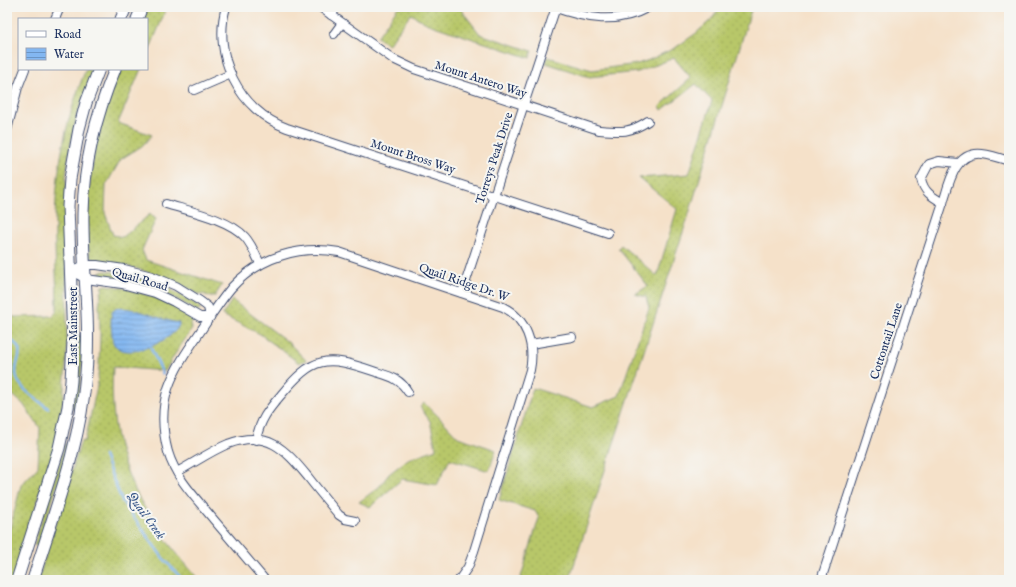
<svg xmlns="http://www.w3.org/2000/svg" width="1016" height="587" font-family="'IM FELL English',serif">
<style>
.grass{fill:url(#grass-dots);stroke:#6a7b64}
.water{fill:url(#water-rules);stroke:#4f73a8}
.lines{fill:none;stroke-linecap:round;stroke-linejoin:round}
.stream{stroke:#83b7f1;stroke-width:2.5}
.minor-casing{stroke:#3c4a6e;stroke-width:10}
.major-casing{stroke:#3c4a6e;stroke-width:13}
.minor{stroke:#fff;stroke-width:8}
.major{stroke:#fff;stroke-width:11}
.labels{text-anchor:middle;stroke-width:4;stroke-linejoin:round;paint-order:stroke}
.street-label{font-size:12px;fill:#1b2f5e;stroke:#f6f6f2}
.water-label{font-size:13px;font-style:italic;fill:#3a588a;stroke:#f6f6f2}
</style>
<defs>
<pattern id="grass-dots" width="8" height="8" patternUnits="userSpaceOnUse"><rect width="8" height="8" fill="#b8c769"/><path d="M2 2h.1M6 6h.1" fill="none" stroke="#9eab5d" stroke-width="1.8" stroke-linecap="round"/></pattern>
<pattern id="water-rules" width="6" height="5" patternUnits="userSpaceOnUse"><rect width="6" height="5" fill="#83b7f1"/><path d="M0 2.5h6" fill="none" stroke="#6a95c6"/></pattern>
</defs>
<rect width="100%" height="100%" fill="#f6f6f2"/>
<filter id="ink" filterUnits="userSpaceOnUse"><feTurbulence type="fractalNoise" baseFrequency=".025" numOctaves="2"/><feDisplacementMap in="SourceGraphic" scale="8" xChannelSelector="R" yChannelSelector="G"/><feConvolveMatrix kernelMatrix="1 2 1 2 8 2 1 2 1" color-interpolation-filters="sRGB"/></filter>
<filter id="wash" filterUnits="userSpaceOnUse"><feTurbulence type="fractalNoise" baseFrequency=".012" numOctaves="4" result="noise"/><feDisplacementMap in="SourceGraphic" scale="16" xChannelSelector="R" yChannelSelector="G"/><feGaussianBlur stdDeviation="0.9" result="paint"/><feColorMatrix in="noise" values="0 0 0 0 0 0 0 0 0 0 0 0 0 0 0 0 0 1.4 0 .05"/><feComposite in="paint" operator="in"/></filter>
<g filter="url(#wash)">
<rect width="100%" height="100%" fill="#f5e1c9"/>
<g class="grass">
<path d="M148 7H167L147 56V19H142Z"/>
<path d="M398 7H459L480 34 532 51 530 58 428 24 411 14 388 45 377 37Z"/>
<path d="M720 7H752L689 214 569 580H520L539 518 535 511 499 500 533 388 593 407 619 396 649 308 646 297 635 294 648 286 618 248 621 245 657 276 677 209 639 178 689 174 712 101 696 84 662 110 660 106 691 78 674 58 638 72 589 77 546 63 548 57 592 70 637 64 649 60 675 48 695 34 712 19Z"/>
<path d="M86 69H94L77 115 70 147 66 176 67 351 63 402 54 449 13 580H7V534L10 528 21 485 38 467 40 428 23 404 7 390V310L14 317 53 316 57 310C57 281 54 251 55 221 56 169 66 117 86 69Z"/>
<path d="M120 69H141L118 123 152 135 142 146 121 159 106 185 105 213 113 235 123 237 150 214 156 219 142 250 146 260 222 285 215 296 210 297 203 294 200 295 178 283 135 268 99 261 92 258 90 256C88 248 89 239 88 231 86 175 99 120 120 69Z"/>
<path d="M106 271C140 275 171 287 200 307V310L197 311C175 297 152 286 126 280 117 278 106 278 99 275V272Z"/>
<path d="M107 285C133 289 159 297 182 311 186 314 191 316 194 321L191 323 192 329 175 354 165 371 113 367C109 431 123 479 159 530 171 548 186 564 199 580H38L81 441H85L97 386 99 366 100 333 99 306 101 292 103 290 101 287Z"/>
<path d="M232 300 288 342 306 360 299 363 260 334 222 315Z"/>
<path d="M78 336H83V356L77 409 72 408Z"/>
<path d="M424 403 437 415 458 437 496 450 489 471 450 459 437 485 402 479 370 507 359 502 379 487 389 474 408 459 436 449 430 421 420 407Z"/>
<path d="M65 444 70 445 38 546 34 545Z"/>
</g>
<path class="water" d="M117 308C138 307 158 320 179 323V325C174 338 143 352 129 351 122 351 117 348 113 343L111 323 112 312Z"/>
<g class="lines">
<g class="stream">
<path d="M7 337C32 353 11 359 17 378 20 389 39 401 48 408"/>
<path d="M149 344 163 374"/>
<path d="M104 456 122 501 163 558 183 580"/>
</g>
</g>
</g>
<g filter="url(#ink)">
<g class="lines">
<g class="minor-casing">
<g id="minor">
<path d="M226 7C212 55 239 111 287 128L608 233"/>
<path d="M320 7 393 59 414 69 599 130C621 132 630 133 648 121"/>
<path d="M553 7C587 19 616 25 649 7"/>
<path d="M331 15 337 7"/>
<path d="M55 19 60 7"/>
<path d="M334 34 342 23"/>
<path d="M194 90 231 74"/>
<path d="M7 130 18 87 25 69"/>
<path d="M943 203C931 196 924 192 921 179L929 164 939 161 958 163"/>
<path d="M166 204C189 211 229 219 245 237 252 245 256 255 260 264"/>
<path d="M71 271 85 265H97L124 269 152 276 176 286 200 301 208 307 210 317"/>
<path d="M71 271 86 279 122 284 155 293 174 302 200 317H210"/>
<path d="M462 293 556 7"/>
<path d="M531 344 572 337"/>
<path d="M256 440C260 420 268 410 281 395 313 356 326 355 373 371 388 376 399 377 408 392"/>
<path d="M177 472C194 463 211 451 228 444 267 429 285 449 308 477 318 490 329 503 339 515L345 519 355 521"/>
<path d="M265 580C248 560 231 540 214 520 197 499 176 479 168 452 154 400 172 373 200 332 210 317 220 301 232 287 260 257 299 245 339 252L503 307C527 319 535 345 530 370L474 551 468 567 459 580"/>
<path d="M821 580 943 203C949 183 955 151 982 154 991 155 1000 158 1009 161"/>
</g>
</g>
<g class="major-casing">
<g id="major">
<path d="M121 19 126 7"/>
<path d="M137 19 142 7"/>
<path d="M17 580 59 448 68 407 71 381 73 341 68 206 70 179 79 129 86 103 99 69"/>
<path d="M33 580C54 512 81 444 86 373 91 319 82 266 83 213 84 162 96 115 115 69"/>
</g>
</g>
<use href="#minor" class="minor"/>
<use href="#major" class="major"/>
</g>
</g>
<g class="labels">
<g class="street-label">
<text transform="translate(481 79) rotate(18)" y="4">Mount Antero Way</text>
<text transform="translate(413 156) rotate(18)" y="4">Mount Bross Way</text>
<text transform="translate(494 158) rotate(-72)" y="4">Torreys Peak Drive</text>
<text transform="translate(140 279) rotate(16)" y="4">Quail Road</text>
<text transform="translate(464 282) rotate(19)" y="4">Quail Ridge Dr. W</text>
<text transform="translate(73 326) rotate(-90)" y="4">East Mainstreet</text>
<text transform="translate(886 341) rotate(-72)" y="4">Cottontail Lane</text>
</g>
<g class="water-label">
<text transform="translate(147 515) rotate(54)" y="5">Quail Creek</text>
</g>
</g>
<rect width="1016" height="587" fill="none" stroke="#f6f6f2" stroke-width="24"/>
<rect x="18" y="18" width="130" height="52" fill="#f6f6f2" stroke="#9ea6b7"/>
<rect x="26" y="31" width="20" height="6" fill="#ffffff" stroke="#9ea6b7"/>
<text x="54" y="38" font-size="12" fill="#1b2f5e">Road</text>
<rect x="26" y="48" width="20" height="12" fill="url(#water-rules)" stroke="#9ea6b7"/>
<text x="54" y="58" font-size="12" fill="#1b2f5e">Water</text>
</svg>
